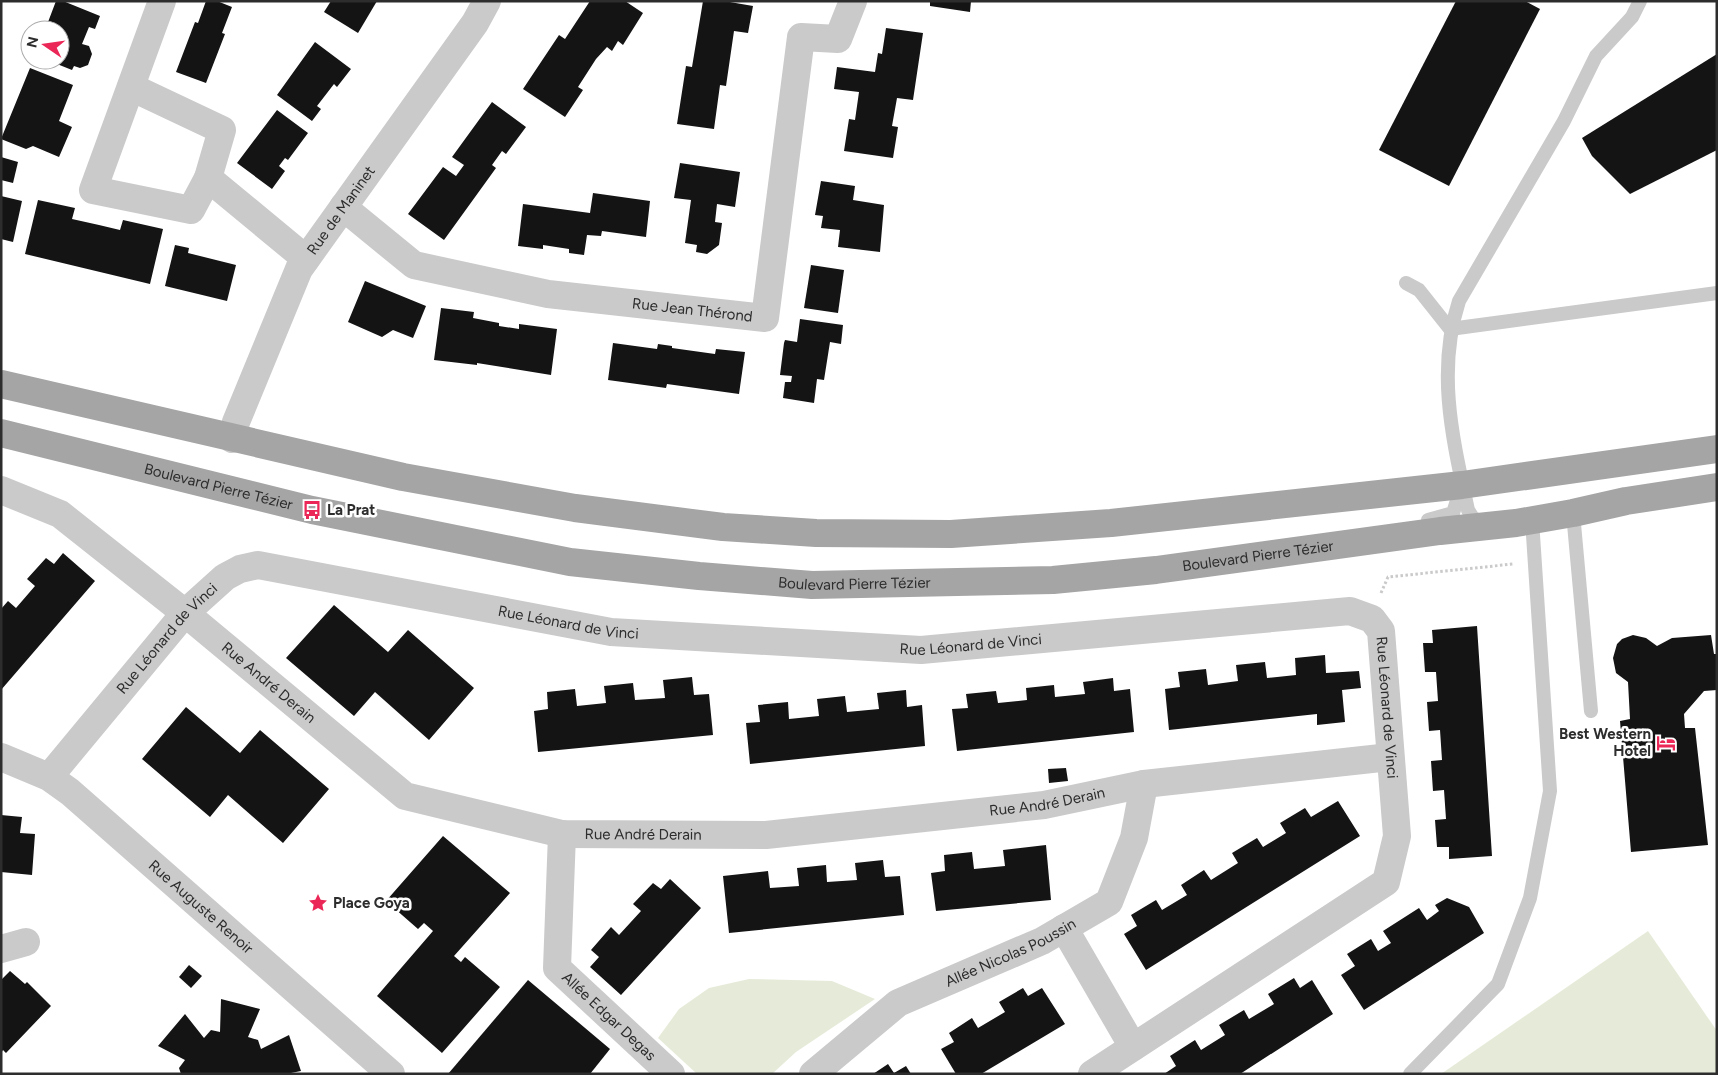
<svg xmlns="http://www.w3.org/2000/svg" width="1718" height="1075" font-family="Figtree,sans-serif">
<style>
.green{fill:#e6ebd9}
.building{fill:#141414}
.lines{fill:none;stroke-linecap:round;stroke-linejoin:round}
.path{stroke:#cacaca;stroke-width:3;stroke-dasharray:2.5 2.5;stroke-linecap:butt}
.service{stroke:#cacaca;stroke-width:14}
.minor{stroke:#cacaca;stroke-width:28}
.primary{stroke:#a5a5a5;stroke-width:28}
.labels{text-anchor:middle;stroke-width:5;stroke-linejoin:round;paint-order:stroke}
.street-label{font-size:15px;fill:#2d2d2d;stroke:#fff}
.poi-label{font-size:15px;font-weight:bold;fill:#2d2d2d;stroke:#fff;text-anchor:start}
</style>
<rect width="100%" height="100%" fill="#fff"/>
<g class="green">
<path d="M1648 931 1717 1031V1074H1441Z"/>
<path d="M749 979 832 981 875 999 796 1052 772 1074H697L658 1038 679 1009 709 988Z"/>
</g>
<g class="building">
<path d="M56 1H63L100 16 95 29 89 27 82 44 89 46 92 54 88 65 80 68 74 66 72 70 47 60H60V30H45Z"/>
<path d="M206 1H217L232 7 222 33 225 34 206 83 176 72 195 22 198 23Z"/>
<path d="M331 1H377L358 33 324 12Z"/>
<path d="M590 1H625L643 13 623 45 618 41 612 51 607 47 596 59 578 87 583 90 565 117 523 89 559 35 565 39Z"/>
<path d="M703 1H724L753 6 748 33 734 31 726 86 720 85 714 129 677 124 686 66 692 67Z"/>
<path d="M930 1H971L970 12 930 6Z"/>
<path d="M1456 1H1525L1540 9 1449 186 1379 150Z"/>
<path d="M886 28 923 33 913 100 897 98 892 126 898 127 893 158 844 151 849 119 855 120 859 92 834 89 837 67 875 72 878 53 882 54Z"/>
<path d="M315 42 351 69 337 87 334 84 317 106 321 109 312 121 277 95Z"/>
<path d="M1717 54V150L1630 194 1592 156 1582 138Z"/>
<path d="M30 68 73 85 59 121 72 127 59 157 33 146 26 149 1 139Z"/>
<path d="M492 102 526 127 506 154 502 151 492 165 496 168 444 240 408 214 443 167 456 176 464 165 452 157Z"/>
<path d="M277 110 308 133 288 160 285 158 279 166 285 171 272 189 237 163Z"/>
<path d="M1 157 18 162 13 183 1 180Z"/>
<path d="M680 163 740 172 735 207 717 204 715 222 722 223 719 245 707 254 696 252 697 245 685 243 691 200 674 198Z"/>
<path d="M821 181 855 186 853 200 884 205 880 252 838 247 840 230 821 228 823 216 815 215Z"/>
<path d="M593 193 650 201 646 237 602 231 601 236 587 235 584 255 569 253V249L543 245V249L518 246 523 204 590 213Z"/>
<path d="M1 196 22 201 13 242 1 239Z"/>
<path d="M38 200 75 208 72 219 99 225 120 230 123 220 163 229 150 284 25 254Z"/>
<path d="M175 245 189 248 188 253 236 265 227 301 165 286Z"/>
<path d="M811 265 844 270 838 313 804 308Z"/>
<path d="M365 281 426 306 413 338 393 330 382 337 348 322Z"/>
<path d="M441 308 474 312 473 318 499 323V326L519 329V324L557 329 551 375 477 363V365L434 360Z"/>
<path d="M800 319 843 325 841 344 830 342 824 380 817 379 814 403 783 398 785 382H791L792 376 780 375 784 343 785 340 797 342Z"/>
<path d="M613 343 657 349 658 344 672 346V348L715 354 716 349 745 352 739 394 667 384 666 388 608 380Z"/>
<path d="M63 553 95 581 1 690V609L8 601 16 608 35 586 27 579 46 558 54 564Z"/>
<path d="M334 605 388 652 408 630 474 688 429 740 375 692 354 716 286 658Z"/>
<path d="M1477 626 1492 856 1449 859V847H1437L1435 820 1446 819 1444 790 1433 791 1431 761 1442 760 1440 730 1429 731 1427 702 1438 701 1436 672H1425L1423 643H1433L1432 630Z"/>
<path d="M1633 635 1646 638 1657 646 1672 638 1711 635 1714 654H1717V690L1704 691 1684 714 1685 728H1695L1708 845 1631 852 1620 721 1630 719 1628 682 1616 673 1613 658 1617 644 1622 639Z"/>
<path d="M1325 655 1326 673 1359 671 1361 688 1342 690 1345 722 1317 725V714L1169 730 1165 689 1180 687 1178 672 1206 669 1208 685 1238 681 1236 665 1265 662 1267 678 1296 675 1295 658Z"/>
<path d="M692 677 694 695 709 694 713 735 538 752 534 711 548 709 547 692 575 689 577 706 606 703 604 686 633 683 635 700 665 698 663 680Z"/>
<path d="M1113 678 1114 691 1130 689 1134 732 957 751 952 709 968 708 966 694 996 691 998 703 1027 700 1026 688 1054 685 1055 697 1085 694 1083 682Z"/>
<path d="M906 690 907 707 922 705 925 746 750 764 746 723 760 722 758 705 788 702 789 719 819 716 817 699 845 696 847 712 879 709 877 693Z"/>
<path d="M186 707 240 753 260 730 329 789 283 843 228 795 210 817 142 759Z"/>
<path d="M1066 768 1068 781 1049 783 1048 769Z"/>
<path d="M1338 801 1360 836 1146 970 1124 934 1137 926 1131 915 1156 900 1162 910 1187 895 1181 885 1204 870 1211 880 1238 863 1232 853 1257 838 1263 847 1286 833 1280 823 1305 808 1311 817Z"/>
<path d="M1 815 22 817 20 833 35 834 32 875 1 872Z"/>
<path d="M443 836 510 893 454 956 461 962 465 957 500 987 442 1053 377 996 433 931 424 923 418 929 386 901Z"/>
<path d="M1046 845 1051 900 936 911 931 873 945 871 944 855 972 852 974 869 1005 866 1003 850Z"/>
<path d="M883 860 885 877 900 876 904 915 729 933 723 876 768 871 770 888 799 886 797 868 826 865 827 882 857 880 855 863Z"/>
<path d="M670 879 701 908 621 995 590 967 599 957 591 950 611 927 619 935 641 911 633 904 653 883 661 889Z"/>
<path d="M1447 898 1469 907 1484 933 1364 1010 1341 975 1355 966 1347 954 1371 939 1378 951 1391 943 1383 931 1419 908 1427 920 1439 911 1435 905Z"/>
<path d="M189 965 202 976 191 988 179 977Z"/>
<path d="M10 971 25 984 27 982 51 1006 6 1053 3 1050 1 1053V980Z"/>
<path d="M1294 978 1300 988 1312 980 1333 1014 1240 1074H1164L1176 1066 1170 1056 1195 1040 1201 1050 1225 1035 1219 1025 1244 1010 1249 1019 1274 1004 1268 994Z"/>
<path d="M528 980 610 1049 590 1074H448Z"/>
<path d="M1023 988 1028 996 1042 988 1065 1024 981 1074H956L941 1049 954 1042 949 1033 972 1018 978 1028 1005 1012 999 1002Z"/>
<path d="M221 999 260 1009 248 1037 258 1040 261 1049 289 1035 301 1071 286 1074H181L179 1068 185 1060 158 1046 185 1014 204 1038 211 1030 220 1032Z"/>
<path d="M888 1064 894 1073 906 1066 911 1074H873Z"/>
</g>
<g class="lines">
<path class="path" d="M1381 593 1388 577 1513 564"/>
<g class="service">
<path d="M1406 283 1419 290 1450 329 1717 293"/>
<path d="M1573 513 1591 711"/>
<path d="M1428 520 1453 513 1461 488"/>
<path d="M1485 523 1473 518 1468 510C1453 440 1436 372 1459 301L1564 121 1596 56 1632 17 1640 1"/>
<path d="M1410 1074 1498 984 1530 898 1550 791 1532 520"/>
</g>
<g class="minor">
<path d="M162 1 93 190 191 210 208 178"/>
<path d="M131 87 222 130 208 178 306 259"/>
<path id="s1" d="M343 207 414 265 548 294 765 318 801 37 838 39 853 1"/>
<path id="s2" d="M232 439 236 422 299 269 475 23 487 1"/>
<path id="s3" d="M1 490 60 514 185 613 405 796 562 834 766 835 1044 805 1144 784 1390 757"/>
<path id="s4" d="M1 757 49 777 70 792 391 1074"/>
<path id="s5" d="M49 777 185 613 225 577 240 569 258 565 611 632 921 650 1350 611 1372 619 1381 631 1397 836 1386 882 1092 1074"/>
<path id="s6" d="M562 834 557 968 671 1074"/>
<path d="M1064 928 1133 1047"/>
<path d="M1 949 26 942"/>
<path id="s7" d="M813 1074 898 1003 1042 941 1109 902 1134 838 1144 784"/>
</g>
<g class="primary">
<path d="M1 384 403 477 575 508 723 527 816 533 951 534 1111 523 1462 485 1717 449"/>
<path id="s8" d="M1 433 312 510 570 562 699 576 812 585 1053 580 1156 570 1440 531 1516 523 1573 513 1626 501 1717 487"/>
</g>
</g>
<defs>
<g id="bus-bare" transform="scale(1.5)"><path d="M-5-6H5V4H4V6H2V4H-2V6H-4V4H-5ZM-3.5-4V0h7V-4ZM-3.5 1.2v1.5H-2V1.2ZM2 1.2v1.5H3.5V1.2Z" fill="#eb2757" stroke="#fff" stroke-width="2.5" paint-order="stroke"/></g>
<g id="hotel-bare" transform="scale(1.5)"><path d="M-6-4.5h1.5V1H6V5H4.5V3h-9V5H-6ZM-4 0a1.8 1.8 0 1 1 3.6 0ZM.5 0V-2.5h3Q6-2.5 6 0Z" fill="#eb2757" stroke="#fff" stroke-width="2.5" paint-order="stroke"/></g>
<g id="sight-bare" transform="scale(1.5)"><path d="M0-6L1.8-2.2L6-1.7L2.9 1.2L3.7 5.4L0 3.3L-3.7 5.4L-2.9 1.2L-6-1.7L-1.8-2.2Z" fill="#eb2757" stroke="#fff" stroke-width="2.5" paint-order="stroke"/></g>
</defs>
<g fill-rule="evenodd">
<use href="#bus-bare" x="312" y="510"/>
<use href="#hotel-bare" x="1666" y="743"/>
<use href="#sight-bare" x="318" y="903"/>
</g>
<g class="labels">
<g class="street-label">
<text dy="5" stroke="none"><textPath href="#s2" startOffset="255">Rue de Maninet</textPath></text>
<text dy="5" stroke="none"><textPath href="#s1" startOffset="374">Rue Jean Thérond</textPath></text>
<text dy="5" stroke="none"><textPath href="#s8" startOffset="224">Boulevard Pierre Tézier</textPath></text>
<text dy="5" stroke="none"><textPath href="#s8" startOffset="1274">Boulevard Pierre Tézier</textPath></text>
<text dy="5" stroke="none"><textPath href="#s8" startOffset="869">Boulevard Pierre Tézier</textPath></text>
<text dy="5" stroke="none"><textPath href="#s5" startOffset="618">Rue Léonard de Vinci</textPath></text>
<text dy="5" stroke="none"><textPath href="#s5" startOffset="182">Rue Léonard de Vinci</textPath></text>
<text dy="5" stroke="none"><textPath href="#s5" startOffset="1022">Rue Léonard de Vinci</textPath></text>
<text dy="5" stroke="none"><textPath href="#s3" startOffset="332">Rue André Derain</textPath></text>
<text dy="5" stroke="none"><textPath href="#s5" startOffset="1518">Rue Léonard de Vinci</textPath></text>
<text dy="5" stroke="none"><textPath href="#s3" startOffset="1158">Rue André Derain</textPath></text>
<text dy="5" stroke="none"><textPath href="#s3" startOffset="752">Rue André Derain</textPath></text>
<text dy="5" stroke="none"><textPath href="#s4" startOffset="252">Rue Auguste Renoir</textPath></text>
<text dy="5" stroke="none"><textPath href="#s7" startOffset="234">Allée Nicolas Poussin</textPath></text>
<text dy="5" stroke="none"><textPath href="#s6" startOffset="205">Allée Edgar Degas</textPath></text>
</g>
<g class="poi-label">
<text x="327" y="515">La Prat</text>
<text x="1651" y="739" text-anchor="end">Best Western<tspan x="1651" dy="17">Hotel</tspan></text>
<text x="333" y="908">Place Goya</text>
</g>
</g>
<rect width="1718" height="1075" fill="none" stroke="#2d2d2d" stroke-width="5"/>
<g transform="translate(45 45) rotate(283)"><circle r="24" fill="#ffffff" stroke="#ababab"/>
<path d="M0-4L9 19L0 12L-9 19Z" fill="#eb2757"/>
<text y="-8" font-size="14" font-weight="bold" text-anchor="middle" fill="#2d2d2d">N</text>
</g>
</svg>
